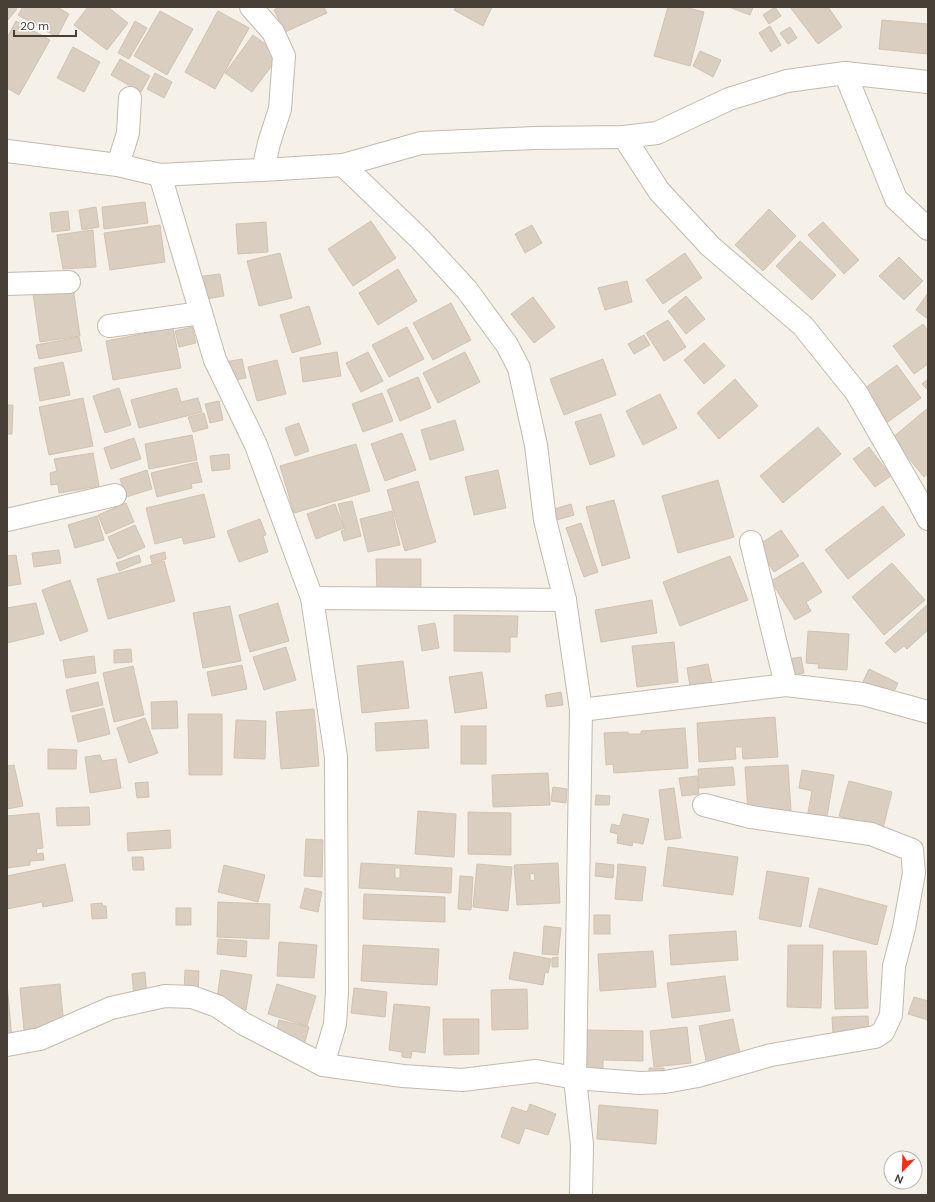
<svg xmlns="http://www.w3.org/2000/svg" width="935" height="1202" font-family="'DM Sans',sans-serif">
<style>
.building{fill:#dacec0;stroke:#d2c3b0;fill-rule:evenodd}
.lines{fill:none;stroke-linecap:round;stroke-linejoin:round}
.minor-casing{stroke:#c3baad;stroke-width:24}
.minor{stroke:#fff;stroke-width:22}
</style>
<rect width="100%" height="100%" fill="#f5f0e8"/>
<g class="building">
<path d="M7 7H14L17 9 7 21Z"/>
<path d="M23 7H57L69 14 57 37 18 15Z"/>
<path d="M88 7H108L128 23 107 50 74 25Z"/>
<path d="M279 7H324L327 13 285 32 274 10Z"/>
<path d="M456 7H492L483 26 454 10Z"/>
<path d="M668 7H685L704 12 690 66 654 56Z"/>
<path d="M729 7H753L750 15Z"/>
<path d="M775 7 781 16 769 24 763 15Z"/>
<path d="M790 7H828L842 27 818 44Z"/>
<path d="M160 11 193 29 167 75 134 56Z"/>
<path d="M218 11 249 28 215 89 185 72Z"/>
<path d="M882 20 928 24V54L879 49Z"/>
<path d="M16 21 50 40 19 95 7 88V38Z"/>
<path d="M135 21 147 28 129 59 118 53Z"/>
<path d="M770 26 781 45 771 52 759 33Z"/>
<path d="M790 27 797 38 788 44 780 33Z"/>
<path d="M253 35 280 55 252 92 225 73Z"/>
<path d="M73 47 100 62 84 92 57 78Z"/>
<path d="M700 51 721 60 713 77 693 66Z"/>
<path d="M120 59 150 76 141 92 111 75Z"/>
<path d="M155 73 172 82 164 98 147 89Z"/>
<path d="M145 202 148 223 104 229 102 207Z"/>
<path d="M96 207 99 227 82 230 79 210Z"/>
<path d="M769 209 796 236 763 271 735 245Z"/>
<path d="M68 211 70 230 52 232 50 213Z"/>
<path d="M371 221 396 258 353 286 328 249Z"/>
<path d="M266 222 268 252 238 254 236 224Z"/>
<path d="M823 222 859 260 844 274 808 235Z"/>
<path d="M160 225 165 262 110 270 104 233Z"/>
<path d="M532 225 542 243 525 253 515 234Z"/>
<path d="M93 230 96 267 63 269 57 235Z"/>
<path d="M800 241 836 275 812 300 776 266Z"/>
<path d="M280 253 292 298 259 306 247 261Z"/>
<path d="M685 253 702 278 663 304 646 280Z"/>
<path d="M899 257 923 281 904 300 879 276Z"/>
<path d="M398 269 417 301 378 325 359 293Z"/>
<path d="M220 274 224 296 206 299 203 276Z"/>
<path d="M627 281 632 302 605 310 598 288Z"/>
<path d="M73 287 80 336 40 342 33 293Z"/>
<path d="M928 293V319L916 310Z"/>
<path d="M686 296 705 319 686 334 668 311Z"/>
<path d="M533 297 555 327 534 343 511 314Z"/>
<path d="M451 303 471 340 433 360 413 323Z"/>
<path d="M309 306 321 344 292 353 280 315Z"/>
<path d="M668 320 686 347 664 361 646 333Z"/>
<path d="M923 324 928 331V364L914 374 893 346Z"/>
<path d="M192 327 196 343 179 347 175 331Z"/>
<path d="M407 327 424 359 389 377 372 345Z"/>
<path d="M173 328 181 368 113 380 106 341Z"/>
<path d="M644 335 650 345 634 354 628 344Z"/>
<path d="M79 337 82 351 39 359 36 345Z"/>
<path d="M704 343 725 366 704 384 684 360Z"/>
<path d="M337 352 341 376 303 382 300 358Z"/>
<path d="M368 352 383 381 361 392 346 363Z"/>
<path d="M465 352 480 382 438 403 423 373Z"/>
<path d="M242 359 246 378 229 381 225 362Z"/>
<path d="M603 359 616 395 564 415 550 379Z"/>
<path d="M277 360 286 394 257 401 248 367Z"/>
<path d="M63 362 70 395 40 401 34 368Z"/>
<path d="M897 365 921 398 885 424 861 391Z"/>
<path d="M418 377 431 408 400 421 387 390Z"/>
<path d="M735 379 758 406 719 439 697 413Z"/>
<path d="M928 379V390L922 384Z"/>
<path d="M119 388 131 425 105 433 93 396Z"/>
<path d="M177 388 181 402 198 398 202 412 139 428 131 400Z"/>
<path d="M382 393 393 421 363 432 352 404Z"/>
<path d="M660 394 677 428 643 445 626 411Z"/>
<path d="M83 398 93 446 49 455 39 407Z"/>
<path d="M219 401 223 420 210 423 205 404Z"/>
<path d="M7 405H13L12 434H7Z"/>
<path d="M928 408V474L924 477 892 438Z"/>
<path d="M204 413 208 428 193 432 188 417Z"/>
<path d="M601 414 615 456 590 465 575 422Z"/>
<path d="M455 420 464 450 430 460 421 430Z"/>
<path d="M299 423 309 451 295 456 285 428Z"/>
<path d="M818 427 841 454 783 503 760 476Z"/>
<path d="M402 433 416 470 385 481 371 444Z"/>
<path d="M192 435 197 460 149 469 145 444Z"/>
<path d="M134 438 141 459 111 469 104 448Z"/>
<path d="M356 444 370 491 294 513 280 466Z"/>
<path d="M869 447 891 476 875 487 853 459Z"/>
<path d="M93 453 99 486 59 493 58 484 51 485 50 473 57 471 54 459Z"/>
<path d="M229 454 230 469 212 471 210 456Z"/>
<path d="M197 462 202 482 191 484 192 488 157 497 151 473Z"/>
<path d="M147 470 152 489 126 497 120 479Z"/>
<path d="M498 470 506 508 474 515 465 477Z"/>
<path d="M718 480 734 537 678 553 662 496Z"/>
<path d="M418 481 436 542 405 551 387 490Z"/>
<path d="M204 494 215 537 184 544 182 537 155 544 146 508Z"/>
<path d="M614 500 630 558 602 566 586 507Z"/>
<path d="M352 501 361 536 344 541 341 531 345 530 338 504Z"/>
<path d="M126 503 134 522 106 534 98 515Z"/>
<path d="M335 504 344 528 316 539 307 514Z"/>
<path d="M571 504 574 515 557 520 554 509Z"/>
<path d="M883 506 905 535 848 579 825 550Z"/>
<path d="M392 511 400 545 368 552 360 519Z"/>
<path d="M97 516 104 540 75 548 68 525Z"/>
<path d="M260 519 266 535 263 536 268 552 239 562 227 531Z"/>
<path d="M581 523 598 572 584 577 566 528Z"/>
<path d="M135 525 145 547 118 559 108 537Z"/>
<path d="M781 530 799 556 774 572 757 546Z"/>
<path d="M59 550 61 563 34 567 32 553Z"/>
<path d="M165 552 166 559 152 563 150 556Z"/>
<path d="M16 555 21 584 7 586V556Z"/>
<path d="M139 555 141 562 119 571 116 563Z"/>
<path d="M730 556 748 600 680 626 663 582Z"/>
<path d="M376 559H421V595H377Z"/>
<path d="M164 561 175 601 108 619 97 579Z"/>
<path d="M803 562 822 592 806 602 811 611 795 620 771 581Z"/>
<path d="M892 563 925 600 884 635 852 597Z"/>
<path d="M70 580 88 631 60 641 42 590Z"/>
<path d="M652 600 657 633 601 642 595 610Z"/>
<path d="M36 603 44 634 7 643V608Z"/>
<path d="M278 603 289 641 250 652 239 615Z"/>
<path d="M928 604V630L907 649 904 646 895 653 885 643Z"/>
<path d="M230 606 241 661 203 668 193 613Z"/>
<path d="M454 615 518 616 517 637H510V652L454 651Z"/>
<path d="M435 623 439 648 422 651 418 626Z"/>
<path d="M808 631 849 634 847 670 818 668 819 664 806 663Z"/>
<path d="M674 642 678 682 637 687 632 646Z"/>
<path d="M286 647 296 680 264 690 253 657Z"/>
<path d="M131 649 132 662 114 663V650Z"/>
<path d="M94 656 96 673 66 678 63 660Z"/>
<path d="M801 657 804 673 791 675 788 659Z"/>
<path d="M403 661 409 708 362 713 357 666Z"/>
<path d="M708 664 713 688 691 692 687 668Z"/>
<path d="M242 665 247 689 212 696 207 672Z"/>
<path d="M133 666 144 715 114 722 103 673Z"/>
<path d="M869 669 898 683 890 700 861 686Z"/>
<path d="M482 672 487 708 455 713 449 677Z"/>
<path d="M98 682 103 705 71 712 66 690Z"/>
<path d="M561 692 563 705 547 707 545 695Z"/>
<path d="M177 701 178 728 152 729 151 702Z"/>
<path d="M104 708 110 734 78 742 72 716Z"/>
<path d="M314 709 319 766 281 769 276 712Z"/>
<path d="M188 714H222V775H189Z"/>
<path d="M775 717 778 757 743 759 742 747H735L736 759 699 762 697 723Z"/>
<path d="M145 718 158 753 129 763 117 728Z"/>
<path d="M236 720 266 721 265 759 234 758Z"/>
<path d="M427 720 429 748 376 751 375 723Z"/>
<rect x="461" y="726" width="25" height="38"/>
<path d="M685 728 688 768 614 773 613 764 606 765 604 733 628 732V734H641V731Z"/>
<path d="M48 749 77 750 76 769H48Z"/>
<path d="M100 755 102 761 116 759 121 788 90 793 85 757Z"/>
<path d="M14 765 23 806 7 809V766Z"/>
<path d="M788 765 791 811 748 813 745 767Z"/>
<path d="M733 767 735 785 699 788 698 769Z"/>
<path d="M802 770 834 775 826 822 807 818 812 791 799 788Z"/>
<path d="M548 773 550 805 493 807 492 775Z"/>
<path d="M697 776 699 794 682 796 679 778Z"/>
<path d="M849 781 892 792 883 828 839 816Z"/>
<path d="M148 782 149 797 137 798 135 783Z"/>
<path d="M553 787 567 789 566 803 551 801Z"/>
<path d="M674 788 681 838 665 840 659 790Z"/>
<path d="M596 795 610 796 609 805H595Z"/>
<path d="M89 807 90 825 57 826 56 808Z"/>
<path d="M418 811 456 814 454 857 415 854Z"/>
<path d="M468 812 511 813V855L468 854Z"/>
<path d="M39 813 43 848 36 849 37 854 43 853 44 860 30 861V865L7 868V816Z"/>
<path d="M623 814 649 819 643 844 633 842 632 846 617 843 618 834 610 832 612 824 620 826Z"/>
<path d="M170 830 171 848 128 851 127 833Z"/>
<path d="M306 839 323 840 322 877 304 876Z"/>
<path d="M668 847 738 857 733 895 663 886Z"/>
<path d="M132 857H143L144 870H133Z"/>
<path d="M361 863 452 868 451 893 359 888ZM395 868H400V878H395Z"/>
<path d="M558 863 560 903 517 905 514 865ZM534 873 535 880 530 881V874Z"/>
<path d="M596 863 614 865 613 878 595 876Z"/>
<path d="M65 864 73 901 43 907 42 902 7 909V876Z"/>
<path d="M477 864 512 867 508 911 473 907Z"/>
<path d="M618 864 646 867 642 901 615 899Z"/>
<path d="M224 865 265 875 258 902 218 892Z"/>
<path d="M767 871 809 878 801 927 759 919Z"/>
<path d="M460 876 473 877 471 910 458 909Z"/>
<path d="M305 888 322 892 318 912 300 908Z"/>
<path d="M819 888 887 906 877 945 809 927Z"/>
<path d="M364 894 445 897V922L363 919Z"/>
<path d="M218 902 270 904 269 939 217 937Z"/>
<path d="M102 903 103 906H106L107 918 92 919 91 904Z"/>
<rect x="176" y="908" width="15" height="17"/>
<rect x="594" y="915" width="16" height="19"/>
<path d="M544 926 561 928 558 955 542 954Z"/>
<path d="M736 931 738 960 671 965 669 935Z"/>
<path d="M218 939 247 941 246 957 217 954Z"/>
<path d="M279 942 317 945 314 978 277 976Z"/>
<path d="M363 945 439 949 437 985 361 981Z"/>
<path d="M788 945H823L821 1008 787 1007Z"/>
<path d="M653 951 656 987 600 991 598 954Z"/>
<path d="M833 951H866L868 1008 835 1009Z"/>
<path d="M514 952 551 959 548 973 545 972 543 985 509 979Z"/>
<path d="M558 957V967H552V958Z"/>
<path d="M185 970 199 971 198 994 184 993Z"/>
<path d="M221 970 252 975 246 1010 216 1005Z"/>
<path d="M145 972 147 997 134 998 132 974Z"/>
<path d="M725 976 730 1011 672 1018 667 983Z"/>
<path d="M7 983 12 1039 7 1040Z"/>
<path d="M60 984 64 1026 24 1030 20 988Z"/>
<path d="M277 984 316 996 307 1026 268 1014Z"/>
<path d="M354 988 387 992 385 1017 351 1013Z"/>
<path d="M527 989 528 1029 492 1030 491 990Z"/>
<path d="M914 997 928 1001V1020L908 1014Z"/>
<path d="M394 1004 430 1007 425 1053 412 1051 411 1058 402 1057V1052L389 1050Z"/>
<path d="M868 1016 869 1033 833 1034 832 1017Z"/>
<path d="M443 1019H479V1054L444 1055Z"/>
<path d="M733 1019 742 1063 708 1070 699 1026Z"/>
<path d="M279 1020 309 1027 305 1042 276 1035Z"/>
<path d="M687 1027 691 1063 654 1067 650 1031Z"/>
<path d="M587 1030 643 1031V1061L603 1060V1076H586Z"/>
<path d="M649 1068H664L665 1081 650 1082Z"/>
<path d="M530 1104 556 1114 548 1135 525 1128 519 1144 501 1137 512 1107 527 1112Z"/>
<path d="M599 1105 658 1110 656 1144 597 1139Z"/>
</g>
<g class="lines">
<g class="minor-casing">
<g id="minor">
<path d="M251 7 273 32 284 56 280 109 269 143 263 170"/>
<path d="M845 73 896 199 928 229"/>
<path d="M624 137 659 191 710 246 803 326 856 392 917 498 928 519"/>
<path d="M7 151 118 165 160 175 237 171 263 170 343 165 421 143 534 138 624 137 657 133 729 99 787 81 845 73 928 82"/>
<path d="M118 165 128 133 130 98"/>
<path d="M343 165 420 239 467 290 507 345 519 368 536 445 545 520 565 600 581 710 575 1078 582 1145 581 1195"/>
<path d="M160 175 215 360 256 445 312 598 336 757 337 991 335 1024 323 1065"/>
<path d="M7 284 69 282"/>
<path d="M109 326 201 313"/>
<path d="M7 520 115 495"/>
<path d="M751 542 786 685"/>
<path d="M312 598 565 600"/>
<path d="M581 710 786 685 863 694 928 712"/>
<path d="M7 1045 40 1039 111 1008 165 996 192 997 217 1006 244 1024 323 1065 403 1076 462 1080 536 1071 575 1078 640 1083 665 1082 698 1076 771 1055 875 1037 883 1032 891 1015 894 966 904 928 914 873 912 850 871 834 751 817 704 805"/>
</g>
</g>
<use href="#minor" class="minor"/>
</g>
<rect width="935" height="1202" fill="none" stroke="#484036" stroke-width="16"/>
<g transform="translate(903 1170) rotate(203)"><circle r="19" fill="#ffffff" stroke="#b6b3af"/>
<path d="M0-3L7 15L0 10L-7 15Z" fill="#ff2b14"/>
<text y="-6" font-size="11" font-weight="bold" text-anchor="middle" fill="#484036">N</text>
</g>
<path d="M14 30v6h62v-6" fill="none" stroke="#484036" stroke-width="2"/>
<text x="20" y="30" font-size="12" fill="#484036" stroke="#ffffff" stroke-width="3" paint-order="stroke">20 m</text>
</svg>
